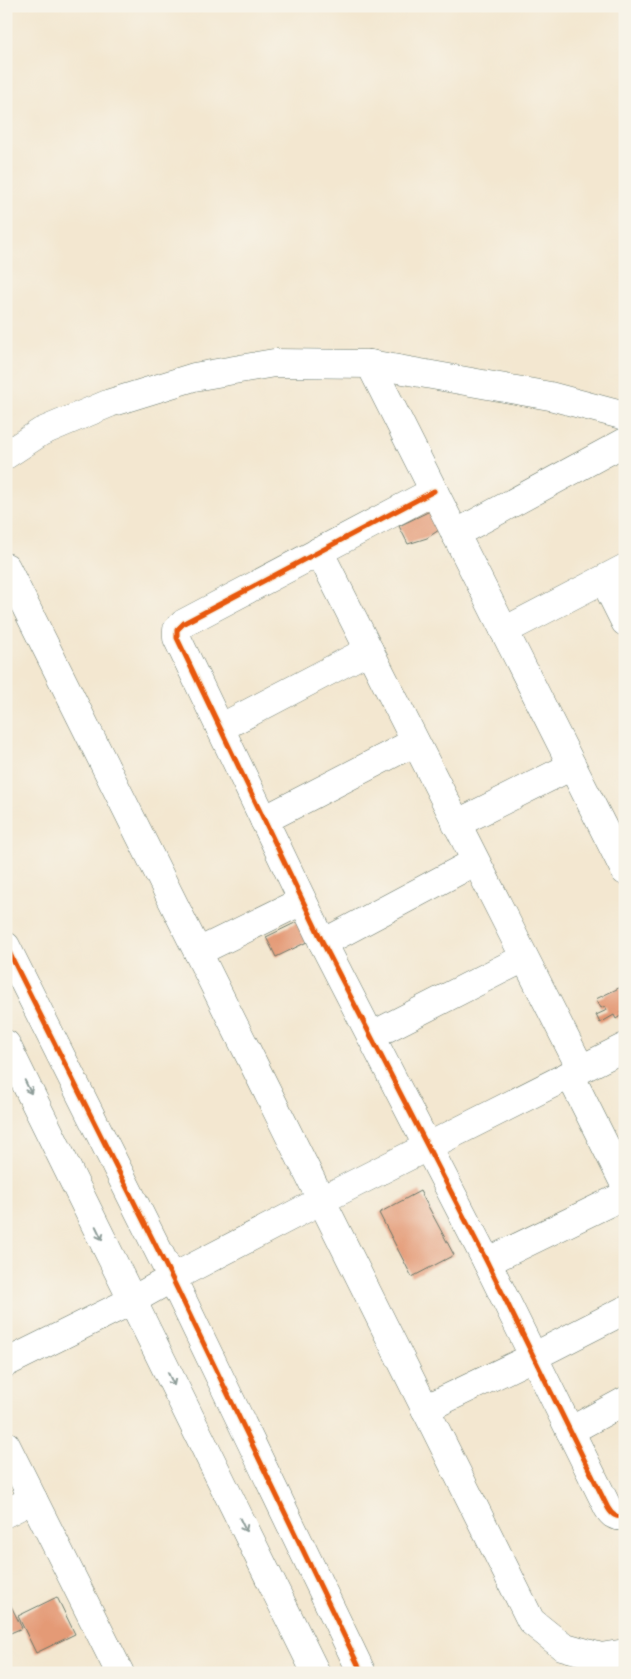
<svg xmlns="http://www.w3.org/2000/svg" width="631" height="1679" font-family="Alegreya,serif">
<style>
.building{fill:#e49a76}
.lines{fill:none;stroke-linecap:round;stroke-linejoin:round}
.minor-casing{stroke:#69786b;stroke-width:29}
.minor{stroke:#fff;stroke-width:28}
.cycleway-casing{stroke:#f7f3e8;stroke-width:8}
.cycleway{stroke:#e8590c;stroke-width:5}
.oneway{stroke:#8f9e9a}
</style>
<rect width="100%" height="100%" fill="#f7f3e8"/>
<filter id="ink" filterUnits="userSpaceOnUse"><feTurbulence type="fractalNoise" baseFrequency=".02" numOctaves="2"/><feDisplacementMap in="SourceGraphic" scale="10" xChannelSelector="R" yChannelSelector="G"/><feConvolveMatrix kernelMatrix="1 2 1 2 8 2 1 2 1" color-interpolation-filters="sRGB"/></filter>
<filter id="wash" filterUnits="userSpaceOnUse"><feTurbulence type="fractalNoise" baseFrequency=".0096" numOctaves="4" result="noise"/><feDisplacementMap in="SourceGraphic" scale="20" xChannelSelector="R" yChannelSelector="G"/><feGaussianBlur stdDeviation="1.12" result="paint"/><feColorMatrix in="noise" values="0 0 0 0 0 0 0 0 0 0 0 0 0 0 0 0 0 1.4 0 .05"/><feComposite in="paint" operator="in"/></filter>
<g filter="url(#wash)">
<rect width="100%" height="100%" fill="#f3e7d0"/>
<g id="blocks">
<g class="building">
<path d="M430 511 439 530 427 538 408 544 399 526Z"/>
<path d="M299 921 309 941 276 957 266 937Z"/>
<path d="M621 987 625 994V1010L621 1012 622 1015 616 1019 614 1015 600 1023 596 1015 607 1010 605 1006 601 1008 596 999Z"/>
<path d="M420 1191 454 1255 412 1277 379 1213Z"/>
<path d="M6 1596 22 1628 6 1635Z"/>
<path d="M57 1597 75 1634 36 1653 18 1616Z"/>
</g>
</g>
</g>
<g filter="url(#ink)">
<use href="#blocks" fill-opacity="0" stroke="#69786b" stroke-width="1"/>
<g class="lines">
<g class="minor-casing">
<g id="minor">
<path d="M370 364 625 871"/>
<path d="M6 455 41 432 110 403 194 377 274 363 370 364 550 396 625 416"/>
<path d="M434 491 184 623 177 630V638L323 943 487 1262 608 1508C612 1515 616 1518 625 1516"/>
<path d="M455 534 625 442"/>
<path d="M319 551 581 1069"/>
<path d="M6 567 531 1621 562 1646 601 1657 625 1653"/>
<path d="M604 580 625 622"/>
<path d="M504 631 625 568"/>
<path d="M220 728 369 650"/>
<path d="M264 820 415 742"/>
<path d="M456 824 572 766"/>
<path d="M323 943 475 862"/>
<path d="M6 946 172 1278 362 1673"/>
<path d="M198 952 302 901"/>
<path d="M371 1036 524 958"/>
<path d="M6 1044 316 1673"/>
<path d="M570 1075 625 1185"/>
<path d="M487 1262 625 1195"/>
<path d="M6 1363 133 1300 172 1278 322 1200 625 1047"/>
<path d="M425 1409 533 1357 625 1310"/>
<path d="M570 1431 625 1401"/>
<path d="M6 1445 120 1673"/>
<path d="M6 1513 33 1499"/>
</g>
</g>
<use href="#minor" class="minor"/>
<g class="cycleway-casing">
<g id="cycleway">
<path d="M434 491 184 623 177 630V638L323 943 487 1262 608 1508C612 1515 616 1518 625 1516"/>
<path d="M6 946 172 1278 362 1673"/>
</g>
</g>
<use href="#cycleway" class="cycleway"/>
</g>
<defs><path id="oneway-shaft" d="M-6 0H5M1.5-3L5.5 0L1.5 3" fill="none" stroke-width="1.6" stroke-linecap="round" stroke-linejoin="round" transform="scale(1.25)"/></defs>
<g class="oneway">
<use href="#oneway-shaft" transform="translate(28 1087) rotate(64)"/>
<use href="#oneway-shaft" transform="translate(99 1233) rotate(64)"/>
<use href="#oneway-shaft" transform="translate(171 1379) rotate(64)"/>
<use href="#oneway-shaft" transform="translate(243 1525) rotate(64)"/>
</g>
</g>
<rect width="631" height="1679" fill="none" stroke="#f7f3e8" stroke-width="25"/>
</svg>
